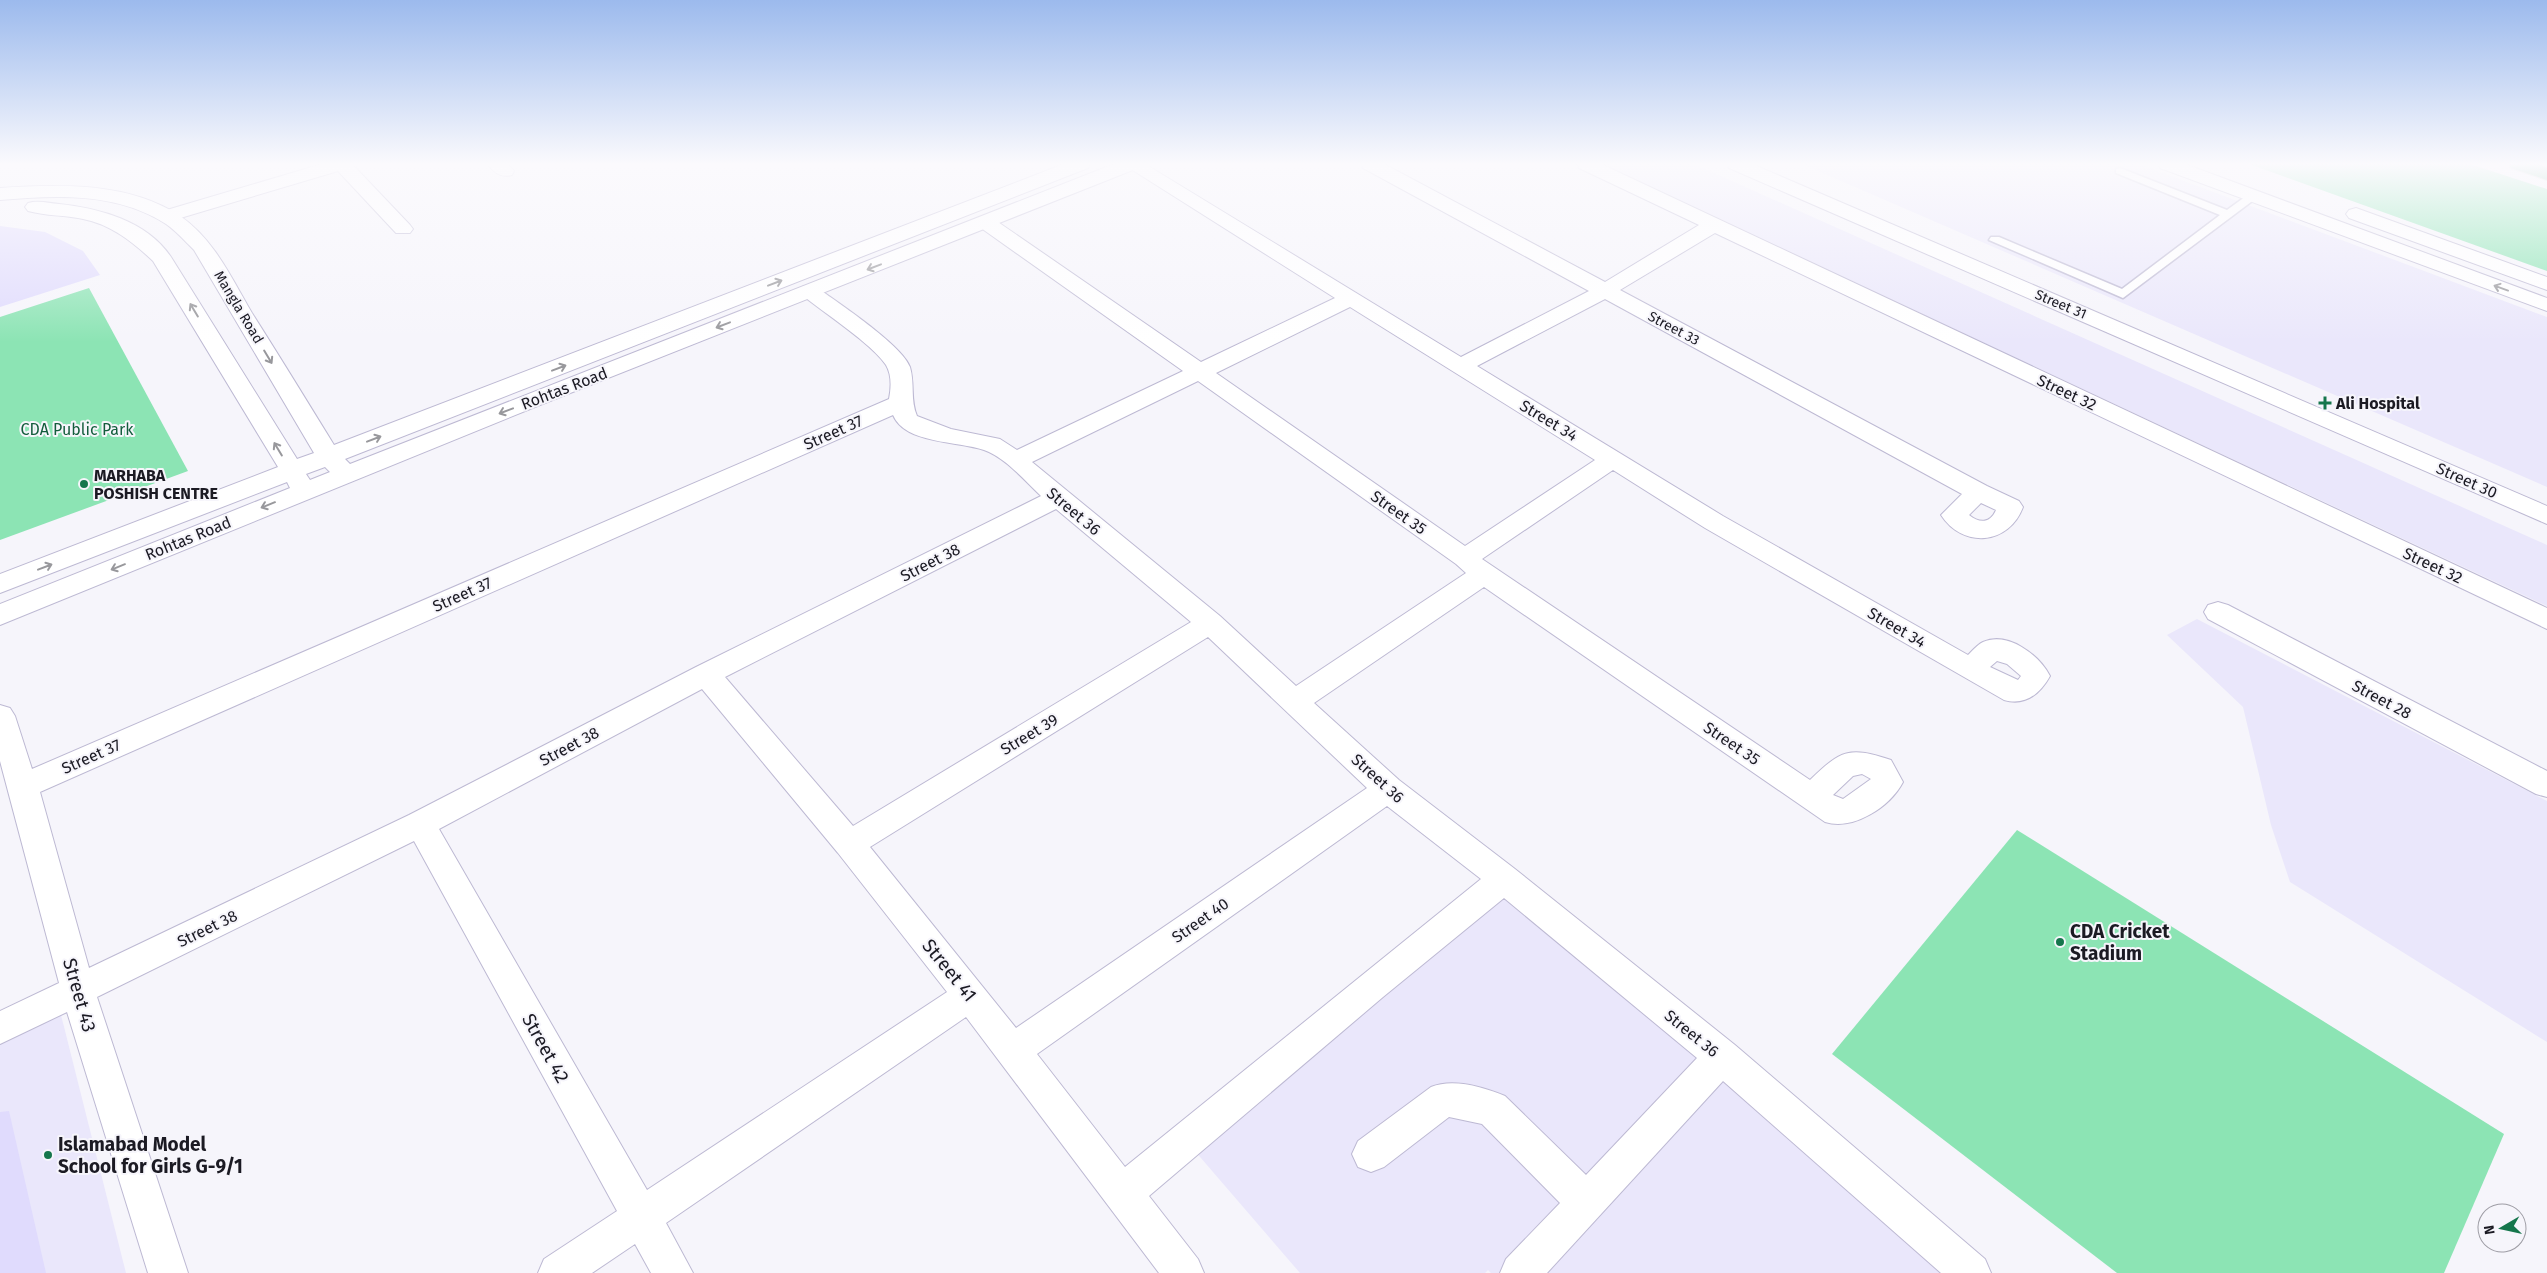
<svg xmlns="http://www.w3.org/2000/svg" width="2547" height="1273" font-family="'Fira Sans',sans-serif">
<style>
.built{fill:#eae7fb}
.green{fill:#8ce4b4}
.building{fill:#e0dbfd}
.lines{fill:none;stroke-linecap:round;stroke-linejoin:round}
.service-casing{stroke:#bdb9d3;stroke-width:3}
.minor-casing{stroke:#bdb9d3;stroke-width:2}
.secondary-casing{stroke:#bdb9d3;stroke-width:2}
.trunk-casing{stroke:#d1d1d3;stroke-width:2}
.service{fill:#fff;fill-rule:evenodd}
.minor{fill:#fff;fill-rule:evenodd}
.secondary{fill:#fff;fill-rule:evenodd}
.trunk{fill:#68ba92;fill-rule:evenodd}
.oneway{stroke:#98989c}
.poi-dot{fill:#15764c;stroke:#f6f5fb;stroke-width:2}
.labels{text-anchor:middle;stroke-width:4;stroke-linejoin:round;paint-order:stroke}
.far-street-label{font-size:14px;fill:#1b1a23;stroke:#f6f5fb}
.street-label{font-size:16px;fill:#1b1a23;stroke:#f6f5fb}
.poi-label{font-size:16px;font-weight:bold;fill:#1b1a23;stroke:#f6f5fb;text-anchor:start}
.park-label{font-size:16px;fill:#135d3c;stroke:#f6f5fb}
.near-poi-label{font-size:19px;font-weight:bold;fill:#1b1a23;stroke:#f6f5fb;text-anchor:start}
.near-street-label{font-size:19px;fill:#1b1a23;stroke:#f6f5fb}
</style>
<rect width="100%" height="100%" fill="#f6f5fb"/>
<g class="built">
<path d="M1601 164H1694L2547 545V606Z"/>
<path d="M1802 164H2139L2547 317V487Z"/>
<path d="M2197 619 2547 801V1042L2290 882 2271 825 2243 707 2167 635Z"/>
<path d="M1508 894 1953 1273H1491L1488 1270 1485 1273H1300L1188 1143Z"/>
<path d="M59 1007 126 1273H0V1037Z"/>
</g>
<g class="green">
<path d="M2249 164H2470L2547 189V271Z"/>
<path d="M89 288 188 471 0 540V317Z"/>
<path d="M2017 830 2504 1134 2444 1273H2117L1832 1054Z"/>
</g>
<g class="building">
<path d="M0 226 45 232 83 251 100 275 0 307Z"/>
<path d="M9 1111 46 1273H0V1112Z"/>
</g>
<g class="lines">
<g class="service-casing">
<path id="service" d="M2120 168 2227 210 2249 194H2257L2259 196 2123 298 1989 240 1991 237H1999L2122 289 2220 215 2116 173V169Z"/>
</g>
<g class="minor-casing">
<g id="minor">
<path d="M322 164H352L410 225 413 229 410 233H396L338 171 167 222 160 220 157 216 160 212Z"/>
<path d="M488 164H508L514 171 512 175C501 178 494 173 488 164Z"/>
<path d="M1123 164H1145L1461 357 1589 291 1363 168 1361 164H1384L1605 282 1699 225 1579 168 1577 164H1601L2547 608V629L1715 233 1620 290 1987 486 2019 501 2023 507C2009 545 1963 549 1941 515L1962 494 1605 299 1477 366 1723 516 1968 655C1972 651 1977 645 1983 642 2008 631 2039 655 2050 676 2040 694 2025 706 2004 700L1705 528 1613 470 1482 559 1810 780C1841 750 1849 746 1891 760L1903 782C1890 807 1853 831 1825 822L1484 587 1314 703 1399 780 1515 869 1735 1045 1985 1259 1991 1273H1941L1723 1081 1547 1273H1500L1506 1259 1560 1203 1482 1124 1449 1117 1384 1167 1371 1172 1358 1167 1352 1154 1358 1141 1431 1087C1453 1078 1483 1087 1505 1096L1586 1175 1697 1058 1504 898 1383 997 1149 1196 1198 1259 1204 1273H1159L966 1017 666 1223 693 1273H651L635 1244 592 1273H538L544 1259 617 1211 414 841 97 997 188 1273H148L67 1012 0 1044V1011L59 983 0 761V705L10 708 15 716 32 769 889 399C891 389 892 375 886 365 872 344 823 312 802 295L799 291 802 287 809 285 816 287C837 302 902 345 910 367 915 384 910 400 917 416L951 429 1000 439 1017 450 1183 371 981 228 978 224 981 220H995L1201 362 1335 298ZM1350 307 1595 460 1465 546 1216 373ZM1198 381 1456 564 1466 573 1296 686 1220 616 1032 462ZM893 415C905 444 958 441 984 450 1005 457 1025 481 1041 496L696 667 409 815 89 968 40 792ZM1981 503 1996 510C1990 524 1979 523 1969 515ZM1056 509 1191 622 853 826 725 677ZM1208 637 1367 788 1016 1028 870 847ZM1997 661 2007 664 2021 676 2018 680 1990 667ZM702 689 838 853 947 992 647 1190 439 829ZM1862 774 1871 779 1843 799 1833 795 1853 776ZM1387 806 1481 879 1125 1167 1037 1054Z"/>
<path d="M1727 164H1752L2547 506V524L1729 168Z"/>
<path d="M2218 602 2228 605 2547 771V797L2536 794 2208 619 2204 612 2208 605Z"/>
</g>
</g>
<g class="secondary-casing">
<g id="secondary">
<path d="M1064 164H1090L1088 168 345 459 350 464 1114 164H1140L1138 168 540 405 0 625V604L290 488 287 482 0 593V574L278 467 153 261C133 242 110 224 83 219 65 215 46 216 28 211L25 207 28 203C38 200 49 203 59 204 99 208 147 221 171 257L297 459 314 453 194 250C185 241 176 231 166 224 117 192 55 195 0 200V188C59 184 129 182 180 216 214 239 232 279 252 313 280 357 307 401 334 445ZM325 467 330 472 310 480 306 474Z"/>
<path d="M2158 164H2185L2547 298V311L2160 168Z"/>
<path d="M2356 208 2547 277V290L2349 218 2346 214 2349 210Z"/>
</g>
</g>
<g class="trunk-casing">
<path id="trunk" d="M2509 164H2537L2547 168V180L2511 168Z"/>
</g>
<use href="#service" class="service"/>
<use href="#minor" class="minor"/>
<use href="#secondary" class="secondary"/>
<use href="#trunk" class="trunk"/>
</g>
<defs><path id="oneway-shaft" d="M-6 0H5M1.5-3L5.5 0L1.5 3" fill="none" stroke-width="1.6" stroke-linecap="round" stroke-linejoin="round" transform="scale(1.25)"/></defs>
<g class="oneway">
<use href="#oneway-shaft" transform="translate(874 267) rotate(159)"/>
<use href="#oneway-shaft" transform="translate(775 283) rotate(-21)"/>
<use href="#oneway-shaft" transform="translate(2501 288) rotate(-160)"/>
<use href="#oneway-shaft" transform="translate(194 310) rotate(-121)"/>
<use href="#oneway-shaft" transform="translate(723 325) rotate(159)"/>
<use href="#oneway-shaft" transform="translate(268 357) rotate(59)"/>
<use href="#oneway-shaft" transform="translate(559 368) rotate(-21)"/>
<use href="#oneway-shaft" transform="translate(506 411) rotate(159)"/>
<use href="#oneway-shaft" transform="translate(374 439) rotate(-21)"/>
<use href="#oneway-shaft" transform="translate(278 449) rotate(-121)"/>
<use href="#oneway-shaft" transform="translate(268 505) rotate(158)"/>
<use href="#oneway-shaft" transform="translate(45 567) rotate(-21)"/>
<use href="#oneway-shaft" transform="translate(118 567) rotate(158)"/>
</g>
<linearGradient id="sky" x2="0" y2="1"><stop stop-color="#9cbaed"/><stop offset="0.48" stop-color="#fbfafd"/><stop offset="1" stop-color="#fbfafd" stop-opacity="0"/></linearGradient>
<rect width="2547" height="342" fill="url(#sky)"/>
<g class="poi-dot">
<path d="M2322.5 395.5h5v5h5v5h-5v5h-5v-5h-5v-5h5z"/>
<circle cx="84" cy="484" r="5"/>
<circle cx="2060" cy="942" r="5"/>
<circle cx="48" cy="1155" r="5"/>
</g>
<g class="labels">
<g class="far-street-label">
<text transform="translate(2061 304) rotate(23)" y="5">Street 31</text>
<text transform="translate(239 307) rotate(59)" y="5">Mangla Road</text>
<text transform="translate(1674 328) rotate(28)" y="5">Street 33</text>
</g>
<g class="street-label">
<text transform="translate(564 388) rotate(-21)" y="6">Rohtas Road</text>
<text transform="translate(2067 392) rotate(25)" y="6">Street 32</text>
<text transform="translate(1549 420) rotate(31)" y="6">Street 34</text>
<text transform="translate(833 432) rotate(-24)" y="6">Street 37</text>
<text transform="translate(2467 480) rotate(24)" y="6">Street 30</text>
<text transform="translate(1074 511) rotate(40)" y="6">Street 36</text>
<text transform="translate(1399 512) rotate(35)" y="6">Street 35</text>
<text transform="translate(188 538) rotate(-22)" y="6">Rohtas Road</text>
<text transform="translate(930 562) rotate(-27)" y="6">Street 38</text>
<text transform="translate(2433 565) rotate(25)" y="6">Street 32</text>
<text transform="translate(462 594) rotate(-24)" y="6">Street 37</text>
<text transform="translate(1897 627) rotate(30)" y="6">Street 34</text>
<text transform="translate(2382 699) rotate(28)" y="6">Street 28</text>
<text transform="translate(1029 734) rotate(-31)" y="6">Street 39</text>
<text transform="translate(1732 743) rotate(34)" y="6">Street 35</text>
<text transform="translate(569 746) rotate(-28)" y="6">Street 38</text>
<text transform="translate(91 756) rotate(-24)" y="6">Street 37</text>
<text transform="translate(1378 778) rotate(42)" y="6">Street 36</text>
<text transform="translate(1200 920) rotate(-35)" y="6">Street 40</text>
<text transform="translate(207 928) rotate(-26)" y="6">Street 38</text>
<text transform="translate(1692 1033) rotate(39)" y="6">Street 36</text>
</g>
<g class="poi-label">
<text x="2336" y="409">Ali Hospital</text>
<text x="94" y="481">MARHABA<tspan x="94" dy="18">POSHISH CENTRE</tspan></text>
</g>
<g class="park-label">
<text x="77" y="435">CDA Public Park</text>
</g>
<g class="near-poi-label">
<text x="2070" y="938">CDA Cricket<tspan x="2070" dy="22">Stadium</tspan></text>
<text x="58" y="1151">Islamabad Model<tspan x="58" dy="22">School for Girls G-9/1</tspan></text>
</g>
<g class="near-street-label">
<text transform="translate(950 970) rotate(51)" y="7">Street 41</text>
<text transform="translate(80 995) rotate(74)" y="7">Street 43</text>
<text transform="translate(546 1048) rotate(61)" y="7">Street 42</text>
</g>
</g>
<g transform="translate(2502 1228) rotate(261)"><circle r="24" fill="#f6f5fb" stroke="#9e9da5"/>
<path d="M0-4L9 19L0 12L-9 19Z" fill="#15764c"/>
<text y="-8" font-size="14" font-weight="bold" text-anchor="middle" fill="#1b1a23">N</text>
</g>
</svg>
